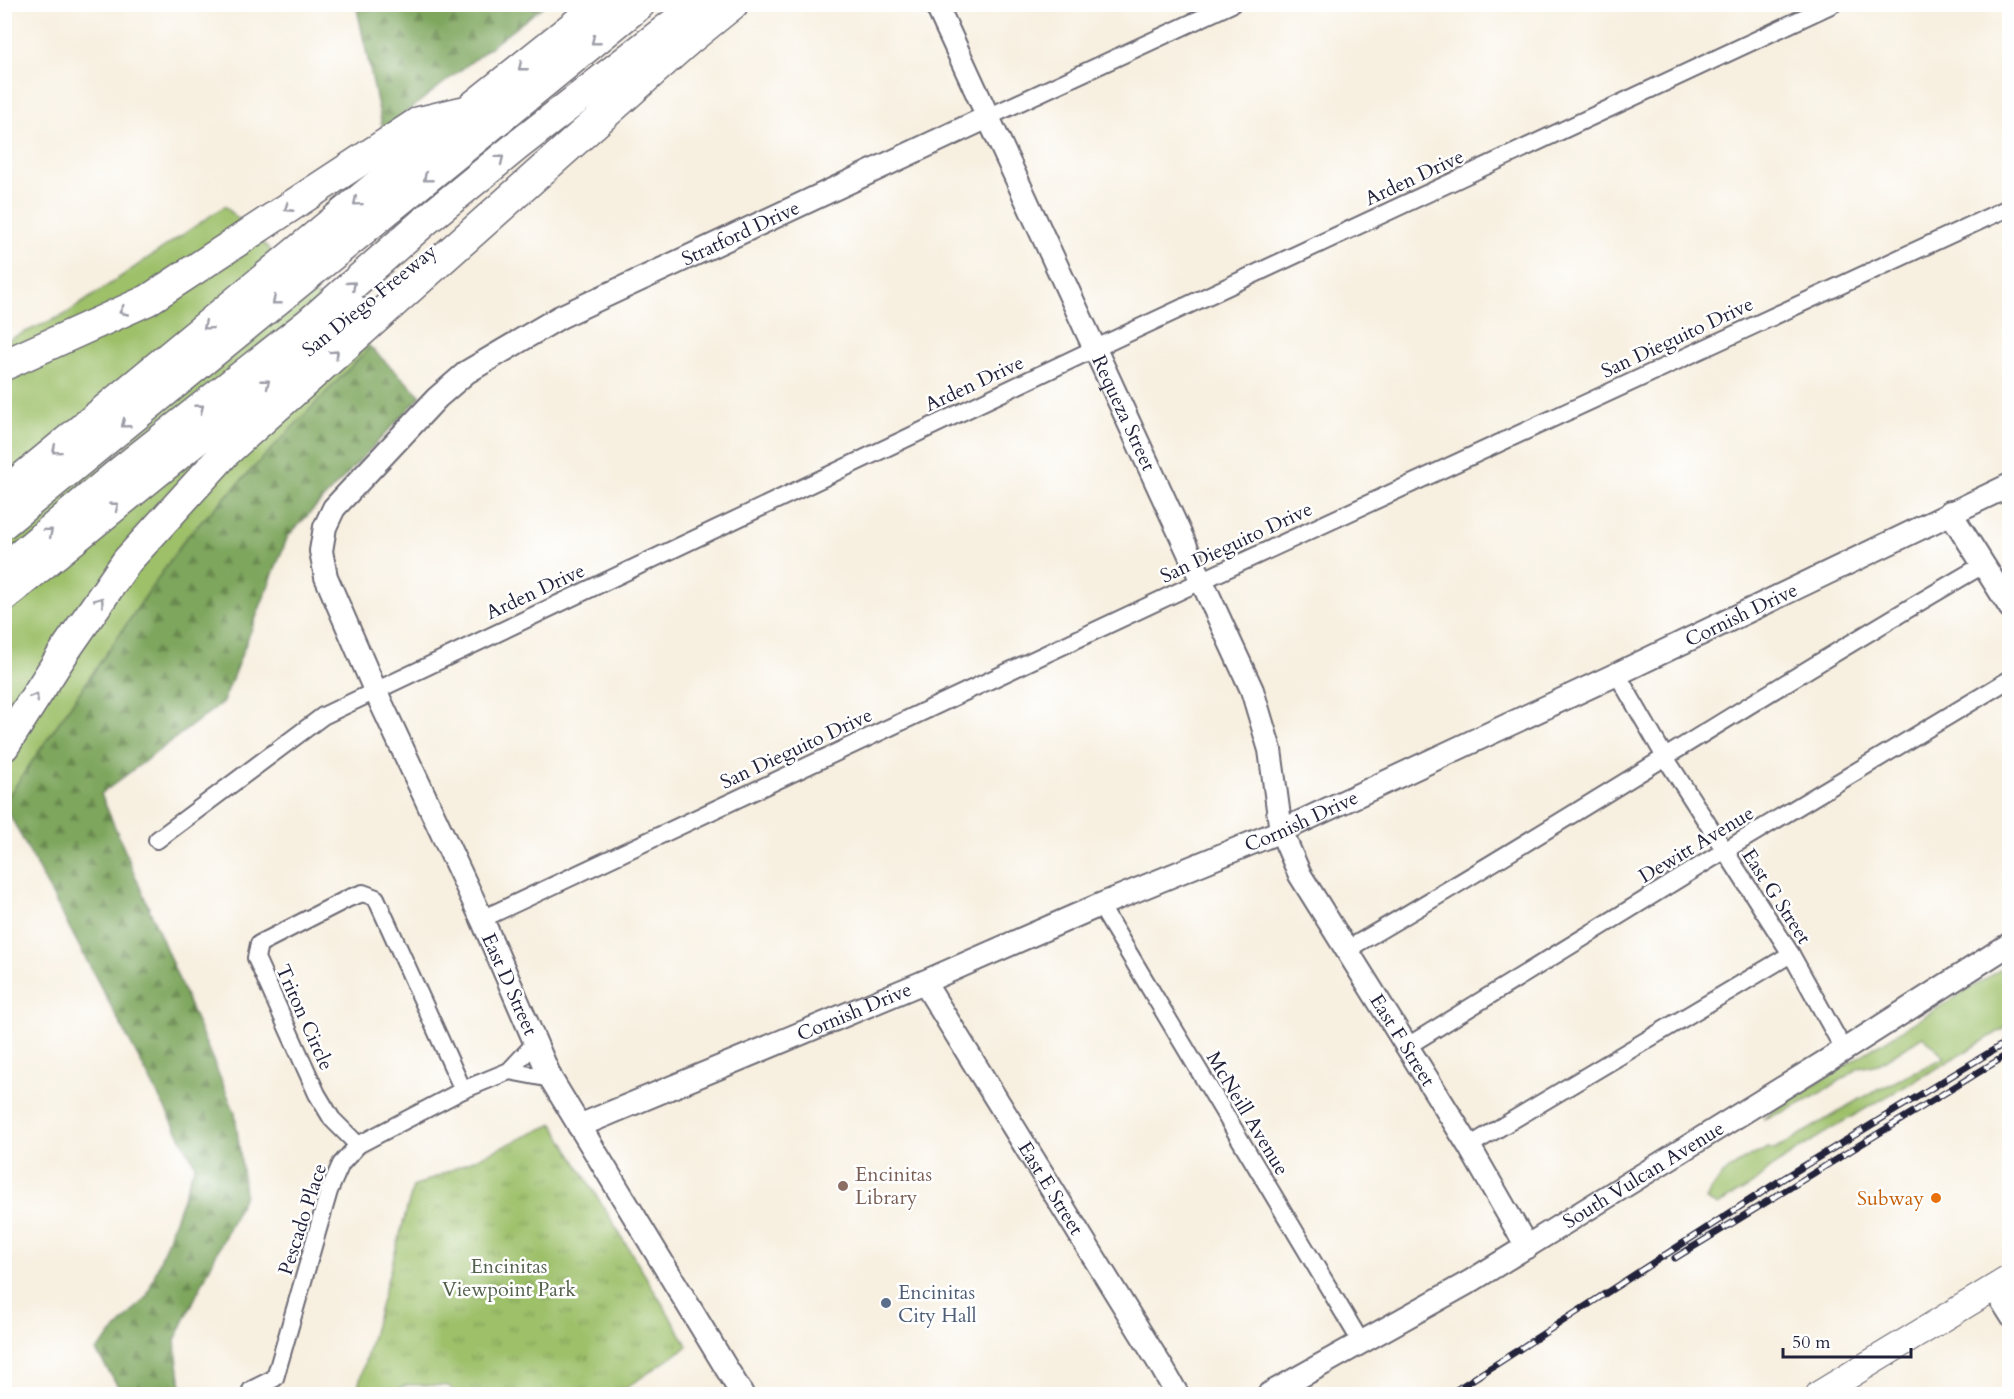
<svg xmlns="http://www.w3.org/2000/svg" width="2014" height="1399" font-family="Cardo,serif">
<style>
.grass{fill:#9dc069;stroke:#607152;stroke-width:1.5}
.forest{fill:url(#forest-firs);stroke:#50644c;stroke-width:1.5}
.park{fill:url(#park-tufts);stroke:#607152;stroke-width:1.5}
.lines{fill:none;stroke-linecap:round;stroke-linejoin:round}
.street-casing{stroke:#6d6a74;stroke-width:20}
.secondary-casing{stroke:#6d6a74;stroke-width:26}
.primary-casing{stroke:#6d6a74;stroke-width:28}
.highway-casing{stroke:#6d6a74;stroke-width:33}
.street{stroke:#fff;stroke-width:16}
.secondary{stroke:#fff;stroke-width:22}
.primary{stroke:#fff;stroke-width:26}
.highway{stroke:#fff;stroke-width:30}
.rail-casing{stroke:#22223b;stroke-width:7}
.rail{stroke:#fff;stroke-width:4.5;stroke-dasharray:14;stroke-linecap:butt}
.oneway{stroke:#9c9ca7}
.education-dot{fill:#8d6e63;stroke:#fff;stroke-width:2}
.food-dot{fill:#e8710a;stroke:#fff;stroke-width:2}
.service-dot{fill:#5c6f8a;stroke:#fff;stroke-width:2}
.labels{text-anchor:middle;stroke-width:5;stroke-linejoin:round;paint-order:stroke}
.street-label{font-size:20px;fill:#22223b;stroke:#fff}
.education-label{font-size:20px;fill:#785e54;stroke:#fff;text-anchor:start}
.food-label{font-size:20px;fill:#c56008;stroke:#fff;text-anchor:end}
.park-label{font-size:20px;fill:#53614d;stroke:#fff}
.service-label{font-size:20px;fill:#4e5e75;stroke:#fff;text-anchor:start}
</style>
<defs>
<pattern id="forest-firs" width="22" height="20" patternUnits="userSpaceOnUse" patternTransform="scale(1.5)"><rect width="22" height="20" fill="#7ea65d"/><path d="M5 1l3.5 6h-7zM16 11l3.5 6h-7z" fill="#67874e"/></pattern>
<pattern id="park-tufts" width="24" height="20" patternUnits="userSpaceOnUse" patternTransform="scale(1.5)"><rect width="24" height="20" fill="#9dc069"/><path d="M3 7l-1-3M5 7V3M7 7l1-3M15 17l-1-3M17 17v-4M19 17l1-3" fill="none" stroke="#809c58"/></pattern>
</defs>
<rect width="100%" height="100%" fill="#fff"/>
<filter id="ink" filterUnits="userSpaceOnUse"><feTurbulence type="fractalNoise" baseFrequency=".0167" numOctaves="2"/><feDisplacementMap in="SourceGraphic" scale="12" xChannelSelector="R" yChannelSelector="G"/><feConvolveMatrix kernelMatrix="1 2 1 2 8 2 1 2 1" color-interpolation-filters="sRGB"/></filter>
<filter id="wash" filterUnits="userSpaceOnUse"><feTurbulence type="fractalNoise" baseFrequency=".008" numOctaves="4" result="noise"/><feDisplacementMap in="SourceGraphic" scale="24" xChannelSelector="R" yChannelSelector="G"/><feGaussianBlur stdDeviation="1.35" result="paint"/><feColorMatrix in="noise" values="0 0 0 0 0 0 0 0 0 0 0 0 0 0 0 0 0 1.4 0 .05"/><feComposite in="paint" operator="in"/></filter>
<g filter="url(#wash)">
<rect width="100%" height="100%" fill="#f7efdf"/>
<g class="grass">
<path d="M225 206 370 347 185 539 5 801V341L64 315Z"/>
<path d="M2009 964V1025C1931 1075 1846 1115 1770 1169 1764 1173 1759 1180 1753 1184 1742 1192 1728 1196 1718 1206L1706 1200C1717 1172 1742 1160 1768 1148L1775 1150 1856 1101 1945 1057 1923 1036 1879 1064 1859 1068 1821 1093 1786 1111 1763 1119 1779 1106Z"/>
</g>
<g class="forest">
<path d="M356 4 545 5 383 130Z"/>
<path d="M370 347 421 396 288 536 223 702 101 794 235 1113 245 1194 175 1340 182 1394H123L96 1351 147 1296 195 1165 5 806V801L185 539Z"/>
</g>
<path class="park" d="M553 1124 688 1346 617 1394H458L448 1386 407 1385 386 1394H356L413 1187Z"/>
</g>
<g filter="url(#ink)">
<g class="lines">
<g class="street-casing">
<g id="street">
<path d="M988 117 1232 4"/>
<path d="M1617 674 1665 757 1791 954 1844 1050"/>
<path d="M157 840 323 716 348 704 1094 349 1833 4"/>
<path d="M1100 905 1361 1342"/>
<path d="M482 919 1201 581 2010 207"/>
<path d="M1346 950C1561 826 1768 689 1983 565"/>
<path d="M1406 1047 1724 851 2010 679"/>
<path d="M509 1071 551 1079"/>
<path d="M358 1145 332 1119 317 1094 256 958 259 944 349 898 363 893 376 898 463 1090"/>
<path d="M1469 1146 1791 954"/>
<path d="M1991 1289 2010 1319"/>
<path d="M251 1390 275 1378 329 1191 341 1164 358 1145 463 1090 509 1071 536 1042"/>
</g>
</g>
<g class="secondary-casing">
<g id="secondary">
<path id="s1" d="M936 4 1252 690 1270 750 1281 831 1300 875 1469 1146 1527 1247"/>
<path d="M1950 512 2010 607"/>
<path id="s2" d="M924 982 1161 1366 1177 1394"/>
<path id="s3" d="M579 1126 924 982 1100 905 1281 831 1617 674 2010 485"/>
<path id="s4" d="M742 1394 551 1079 482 919 375 690 326 577 321 551 325 527 334 508 437 398 467 372 560 317 988 117"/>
<path id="s5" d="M1269 1394 1471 1281 1844 1050 2010 944"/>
</g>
</g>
<g class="primary-casing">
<path id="primary" d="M1819 1394 2010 1278"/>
</g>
<g class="highway-casing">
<g id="highway">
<path d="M670 55 733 4"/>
<path d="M4 365 148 300 419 122 461 112"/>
<path d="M4 493 467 111 601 4"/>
<path d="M4 523 640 4"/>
<path d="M4 569 121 471 309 323 425 221 518 145 699 4"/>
<path d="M4 596 356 311"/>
<path d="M4 746 66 649 127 561 226 452 686 42"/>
</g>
</g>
<use href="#street" class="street"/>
<use href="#secondary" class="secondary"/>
<use href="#primary" class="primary"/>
<use href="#highway" class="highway"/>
<g class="rail-casing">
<g id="rail">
<path d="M1675 1258 2010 1053"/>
<path d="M1450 1394 1781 1180 2010 1040"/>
</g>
</g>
<use href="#rail" class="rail"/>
</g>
<defs><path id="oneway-chevron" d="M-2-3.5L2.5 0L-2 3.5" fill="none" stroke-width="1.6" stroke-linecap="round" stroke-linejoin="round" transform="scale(1.5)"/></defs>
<g class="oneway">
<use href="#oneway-chevron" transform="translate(595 41) rotate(141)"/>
<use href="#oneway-chevron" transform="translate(522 67) rotate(142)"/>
<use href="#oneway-chevron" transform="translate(500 159) rotate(-39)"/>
<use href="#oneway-chevron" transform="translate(427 178) rotate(141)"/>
<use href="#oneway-chevron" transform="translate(357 202) rotate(140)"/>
<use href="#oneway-chevron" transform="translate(288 208) rotate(147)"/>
<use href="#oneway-chevron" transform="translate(352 285) rotate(-41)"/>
<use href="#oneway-chevron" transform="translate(276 301) rotate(141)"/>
<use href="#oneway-chevron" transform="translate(123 311) rotate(155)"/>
<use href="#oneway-chevron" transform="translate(207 326) rotate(140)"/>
<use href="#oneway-chevron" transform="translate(335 354) rotate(-42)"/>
<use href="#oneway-chevron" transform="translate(266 383) rotate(-39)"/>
<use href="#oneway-chevron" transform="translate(200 408) rotate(-38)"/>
<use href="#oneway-chevron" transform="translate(125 424) rotate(141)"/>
<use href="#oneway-chevron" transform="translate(56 450) rotate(140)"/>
<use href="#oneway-chevron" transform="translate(115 506) rotate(-39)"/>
<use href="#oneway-chevron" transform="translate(49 532) rotate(-40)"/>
<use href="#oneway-chevron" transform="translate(100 601) rotate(-55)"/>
<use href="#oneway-chevron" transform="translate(35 697) rotate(-58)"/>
</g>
</g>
<circle class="education-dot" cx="843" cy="1186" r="6"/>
<circle class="food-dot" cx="1936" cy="1198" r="6"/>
<circle class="service-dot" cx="886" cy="1303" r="6"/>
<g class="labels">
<g class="street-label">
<text transform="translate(1414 177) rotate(-25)" y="7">Arden Drive</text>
<text dy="7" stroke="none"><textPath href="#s4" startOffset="1488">Stratford Drive</textPath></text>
<text transform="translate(369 300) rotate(-39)" y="7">San Diego Freeway</text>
<text transform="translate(1677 337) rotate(-25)" y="7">San Dieguito Drive</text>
<text transform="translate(974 383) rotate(-25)" y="7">Arden Drive</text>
<text dy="7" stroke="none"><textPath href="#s1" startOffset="450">Requeza Street</textPath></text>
<text transform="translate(1236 542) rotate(-25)" y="7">San Dieguito Drive</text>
<text transform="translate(535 591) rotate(-25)" y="7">Arden Drive</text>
<text dy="7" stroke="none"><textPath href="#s3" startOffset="1270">Cornish Drive</textPath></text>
<text transform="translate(796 748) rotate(-25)" y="7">San Dieguito Drive</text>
<text dy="7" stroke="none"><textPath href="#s3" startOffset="784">Cornish Drive</textPath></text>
<text transform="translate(1696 844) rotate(-31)" y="7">Dewitt Avenue</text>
<text transform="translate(1777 896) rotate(57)" y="7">East G Street</text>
<text transform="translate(510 984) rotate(66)" y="7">East D Street</text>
<text dy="7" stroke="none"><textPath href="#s3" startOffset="298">Cornish Drive</textPath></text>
<text transform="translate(305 1017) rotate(66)" y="7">Triton Circle</text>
<text dy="7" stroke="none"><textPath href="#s1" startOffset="1142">East F Street</textPath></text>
<text transform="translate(1248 1113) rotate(59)" y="7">McNeill Avenue</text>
<text dy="7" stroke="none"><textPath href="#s5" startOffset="434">South Vulcan Avenue</textPath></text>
<text dy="7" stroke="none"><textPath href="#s2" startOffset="242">East E Street</textPath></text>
<text transform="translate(302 1219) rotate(-72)" y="7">Pescado Place</text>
</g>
<g class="education-label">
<text x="855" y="1181">Encinitas<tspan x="855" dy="23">Library</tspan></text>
</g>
<g class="food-label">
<text x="1924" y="1205">Subway</text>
</g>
<g class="park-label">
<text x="509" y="1273">Encinitas<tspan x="509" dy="23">Viewpoint Park</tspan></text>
</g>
<g class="service-label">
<text x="898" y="1299">Encinitas<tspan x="898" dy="23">City Hall</tspan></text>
</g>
</g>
<rect width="2014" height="1399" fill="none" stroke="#fff" stroke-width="24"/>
<path d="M1783 1348v9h128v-9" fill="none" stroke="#22223b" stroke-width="3"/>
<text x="1792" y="1348" font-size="18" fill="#22223b" stroke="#ffffff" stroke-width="4.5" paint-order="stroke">50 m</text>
</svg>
